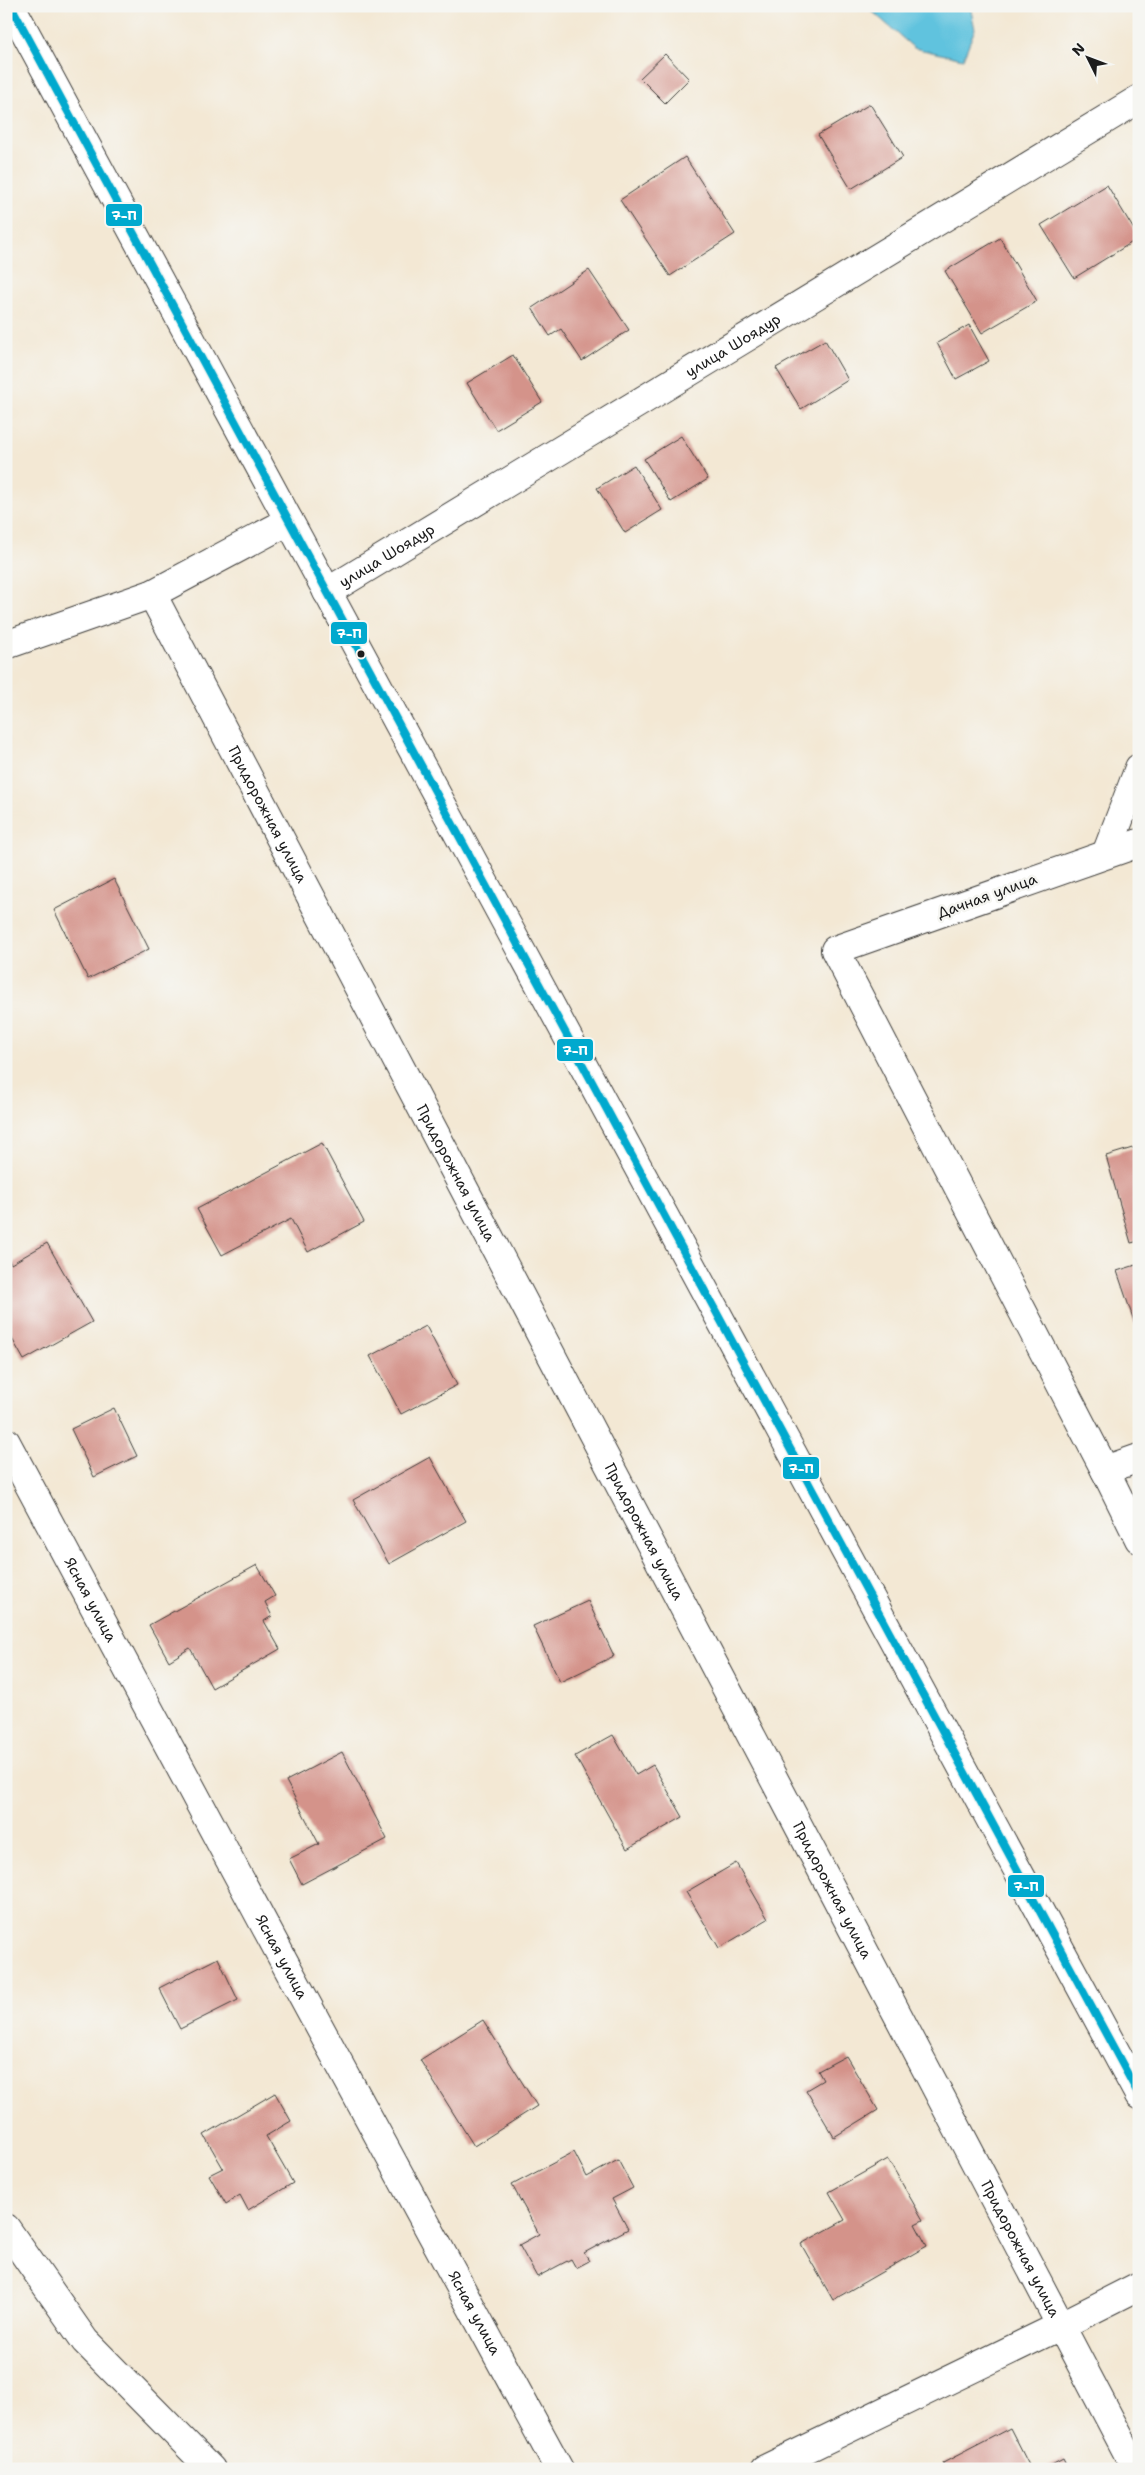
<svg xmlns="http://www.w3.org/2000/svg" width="1145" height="2475" font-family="'Shantell Sans',sans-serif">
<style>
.water{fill:#60c3de;stroke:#3e707d}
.building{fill:#d4938a}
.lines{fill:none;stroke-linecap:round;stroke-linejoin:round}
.minor-casing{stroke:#3c3b38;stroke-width:30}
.minor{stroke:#fff;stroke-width:28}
.bus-1-casing{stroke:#f6f6f2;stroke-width:11}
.bus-1{stroke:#00a9ce;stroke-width:8}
.bus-dot{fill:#1c1c1c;stroke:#f6f6f2;stroke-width:2}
.labels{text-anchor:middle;stroke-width:5;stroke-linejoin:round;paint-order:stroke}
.street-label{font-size:15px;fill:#1c1c1c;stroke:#f6f6f2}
.line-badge{stroke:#f6f6f2;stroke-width:2}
.badge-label{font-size:14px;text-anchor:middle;font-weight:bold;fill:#fff}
</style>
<rect width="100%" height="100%" fill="#f6f6f2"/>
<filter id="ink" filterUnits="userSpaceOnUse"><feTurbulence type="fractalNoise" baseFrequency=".02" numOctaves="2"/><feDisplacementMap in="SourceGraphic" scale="10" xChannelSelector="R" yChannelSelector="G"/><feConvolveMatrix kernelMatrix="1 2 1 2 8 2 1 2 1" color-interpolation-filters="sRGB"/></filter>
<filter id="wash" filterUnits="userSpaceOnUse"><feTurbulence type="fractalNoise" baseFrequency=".0096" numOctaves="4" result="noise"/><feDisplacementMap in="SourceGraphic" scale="20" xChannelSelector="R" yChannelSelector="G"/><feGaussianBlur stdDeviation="1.12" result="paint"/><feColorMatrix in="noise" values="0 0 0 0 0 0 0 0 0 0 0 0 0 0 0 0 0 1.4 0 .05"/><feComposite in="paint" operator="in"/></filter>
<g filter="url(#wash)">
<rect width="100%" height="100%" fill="#f3e8d4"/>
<path class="water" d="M866 6H970L975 29 963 59 914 48Z"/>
<g id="blocks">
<g class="building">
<path d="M665 54 689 79 665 103 640 78Z"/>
<path d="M870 104 903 157 851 189 818 135Z"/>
<path d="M685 157 735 234 670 276 620 200Z"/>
<path d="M1107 185 1139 238 1074 278 1041 225Z"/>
<path d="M1000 238 1037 301 982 333 945 271Z"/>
<path d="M589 270 629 330 582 361 561 329 550 336 532 308Z"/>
<path d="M969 325 989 361 956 379 937 343Z"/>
<path d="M825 340 848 380 801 409 776 368Z"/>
<path d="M513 355 542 402 496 430 467 383Z"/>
<path d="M681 436 708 479 671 502 644 459Z"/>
<path d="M634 465 662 510 625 533 597 488Z"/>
<path d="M114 879 149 949 88 979 54 910Z"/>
<path d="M322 1143 364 1222 308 1252 291 1219 222 1255 197 1209Z"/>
<path d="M1139 1146V1241L1131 1243 1106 1156Z"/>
<path d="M47 1243 92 1322 24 1360 6 1328V1255L11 1264Z"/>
<path d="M1139 1264V1333H1138L1117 1271Z"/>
<path d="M426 1326 457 1385 401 1414 370 1356Z"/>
<path d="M114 1408 137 1456 94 1477 71 1429Z"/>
<path d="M430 1457 466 1521 389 1564 353 1500Z"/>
<path d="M257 1565 275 1596 265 1602 272 1616 264 1621 280 1649 212 1688 190 1648 169 1661 149 1625Z"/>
<path d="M588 1601 614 1656 560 1682 533 1626Z"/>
<path d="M613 1735 636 1775 653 1765 683 1817 627 1849 575 1756Z"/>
<path d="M342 1752 387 1839 302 1884 289 1859 319 1844 286 1781Z"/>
<path d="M736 1863 768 1919 719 1948 686 1892Z"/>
<path d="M218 1958 238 2000 180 2029 159 1988Z"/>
<path d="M483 2020 537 2106 474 2146 420 2060Z"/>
<path d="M846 2056 878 2110 834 2137 806 2090 823 2080 818 2071Z"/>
<path d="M275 2093 291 2121 266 2136 293 2183 248 2210 240 2195 226 2204 209 2175 223 2168 204 2135Z"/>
<path d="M574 2152 587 2177 618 2160 633 2188 612 2199 628 2229 584 2253 589 2261 576 2268 571 2259 537 2277 519 2245 539 2234 512 2185Z"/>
<path d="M888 2159 923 2220 915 2224 927 2246 833 2300 801 2244 845 2220 829 2192Z"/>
<path d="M1010 2428 1031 2469H946L943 2463Z"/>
<path d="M1063 2459 1068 2469H1044Z"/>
</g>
</g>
</g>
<g filter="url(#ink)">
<use href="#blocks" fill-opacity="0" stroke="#3c3b38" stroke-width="1"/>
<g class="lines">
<g class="minor-casing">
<g id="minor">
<path d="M11 6 1139 2095"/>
<path id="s1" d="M327 592 1139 99"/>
<path id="s2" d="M152 594 1136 2469"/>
<path d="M6 645 152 594 289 521"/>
<path d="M1139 843 835 950 1105 1470 1139 1539"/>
<path d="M1106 854 1139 768"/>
<path id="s3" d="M6 1442 294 1980 559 2469"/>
<path d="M1105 1470 1139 1458"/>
<path d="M6 2228 85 2341 211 2469"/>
<path d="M765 2469 1060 2326 1139 2286"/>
</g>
</g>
<use href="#minor" class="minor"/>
<g class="bus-1-casing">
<path id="bus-1" d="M11 6 1139 2095"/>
</g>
<use href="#bus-1" class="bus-1"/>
</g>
</g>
<circle class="bus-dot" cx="361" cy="654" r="4.5"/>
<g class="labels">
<g class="street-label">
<text dy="5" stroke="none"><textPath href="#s1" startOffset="475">улица Шоядур</textPath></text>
<text dy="5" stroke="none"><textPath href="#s1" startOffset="70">улица Шоядур</textPath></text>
<text dy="5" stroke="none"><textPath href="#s2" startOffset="249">Придорожная улица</textPath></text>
<text transform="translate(987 896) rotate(-20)" y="5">Дачная улица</text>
<text dy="5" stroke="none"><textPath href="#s2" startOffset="654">Придорожная улица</textPath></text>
<text dy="5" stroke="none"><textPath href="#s2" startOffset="1059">Придорожная улица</textPath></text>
<text dy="5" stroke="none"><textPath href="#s3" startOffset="179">Ясная улица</textPath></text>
<text dy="5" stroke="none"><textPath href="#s2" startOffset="1464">Придорожная улица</textPath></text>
<text dy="5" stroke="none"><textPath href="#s3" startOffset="584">Ясная улица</textPath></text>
<text dy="5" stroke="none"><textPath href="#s2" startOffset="1869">Придорожная улица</textPath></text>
<text dy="5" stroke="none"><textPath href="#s3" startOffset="989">Ясная улица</textPath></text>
</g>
</g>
<g class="line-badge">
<rect x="105" y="203" width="38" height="24" rx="5" fill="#00a9ce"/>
<rect x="330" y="621" width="38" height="24" rx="5" fill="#00a9ce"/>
<rect x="556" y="1038" width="38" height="24" rx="5" fill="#00a9ce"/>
<rect x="782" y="1456" width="38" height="24" rx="5" fill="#00a9ce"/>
<rect x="1007" y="1874" width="38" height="24" rx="5" fill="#00a9ce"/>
</g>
<g class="badge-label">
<text x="124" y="220">7-П</text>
<text x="349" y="638">7-П</text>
<text x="575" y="1055">7-П</text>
<text x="801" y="1473">7-П</text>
<text x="1026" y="1891">7-П</text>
</g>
<rect width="1145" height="2475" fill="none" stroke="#f6f6f2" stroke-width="25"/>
<g transform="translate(1088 58) rotate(312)" stroke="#f6f6f2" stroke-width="4" paint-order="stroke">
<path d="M0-4L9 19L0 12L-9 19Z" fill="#1c1c1c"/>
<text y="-8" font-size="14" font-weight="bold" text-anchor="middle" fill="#1c1c1c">N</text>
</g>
</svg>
